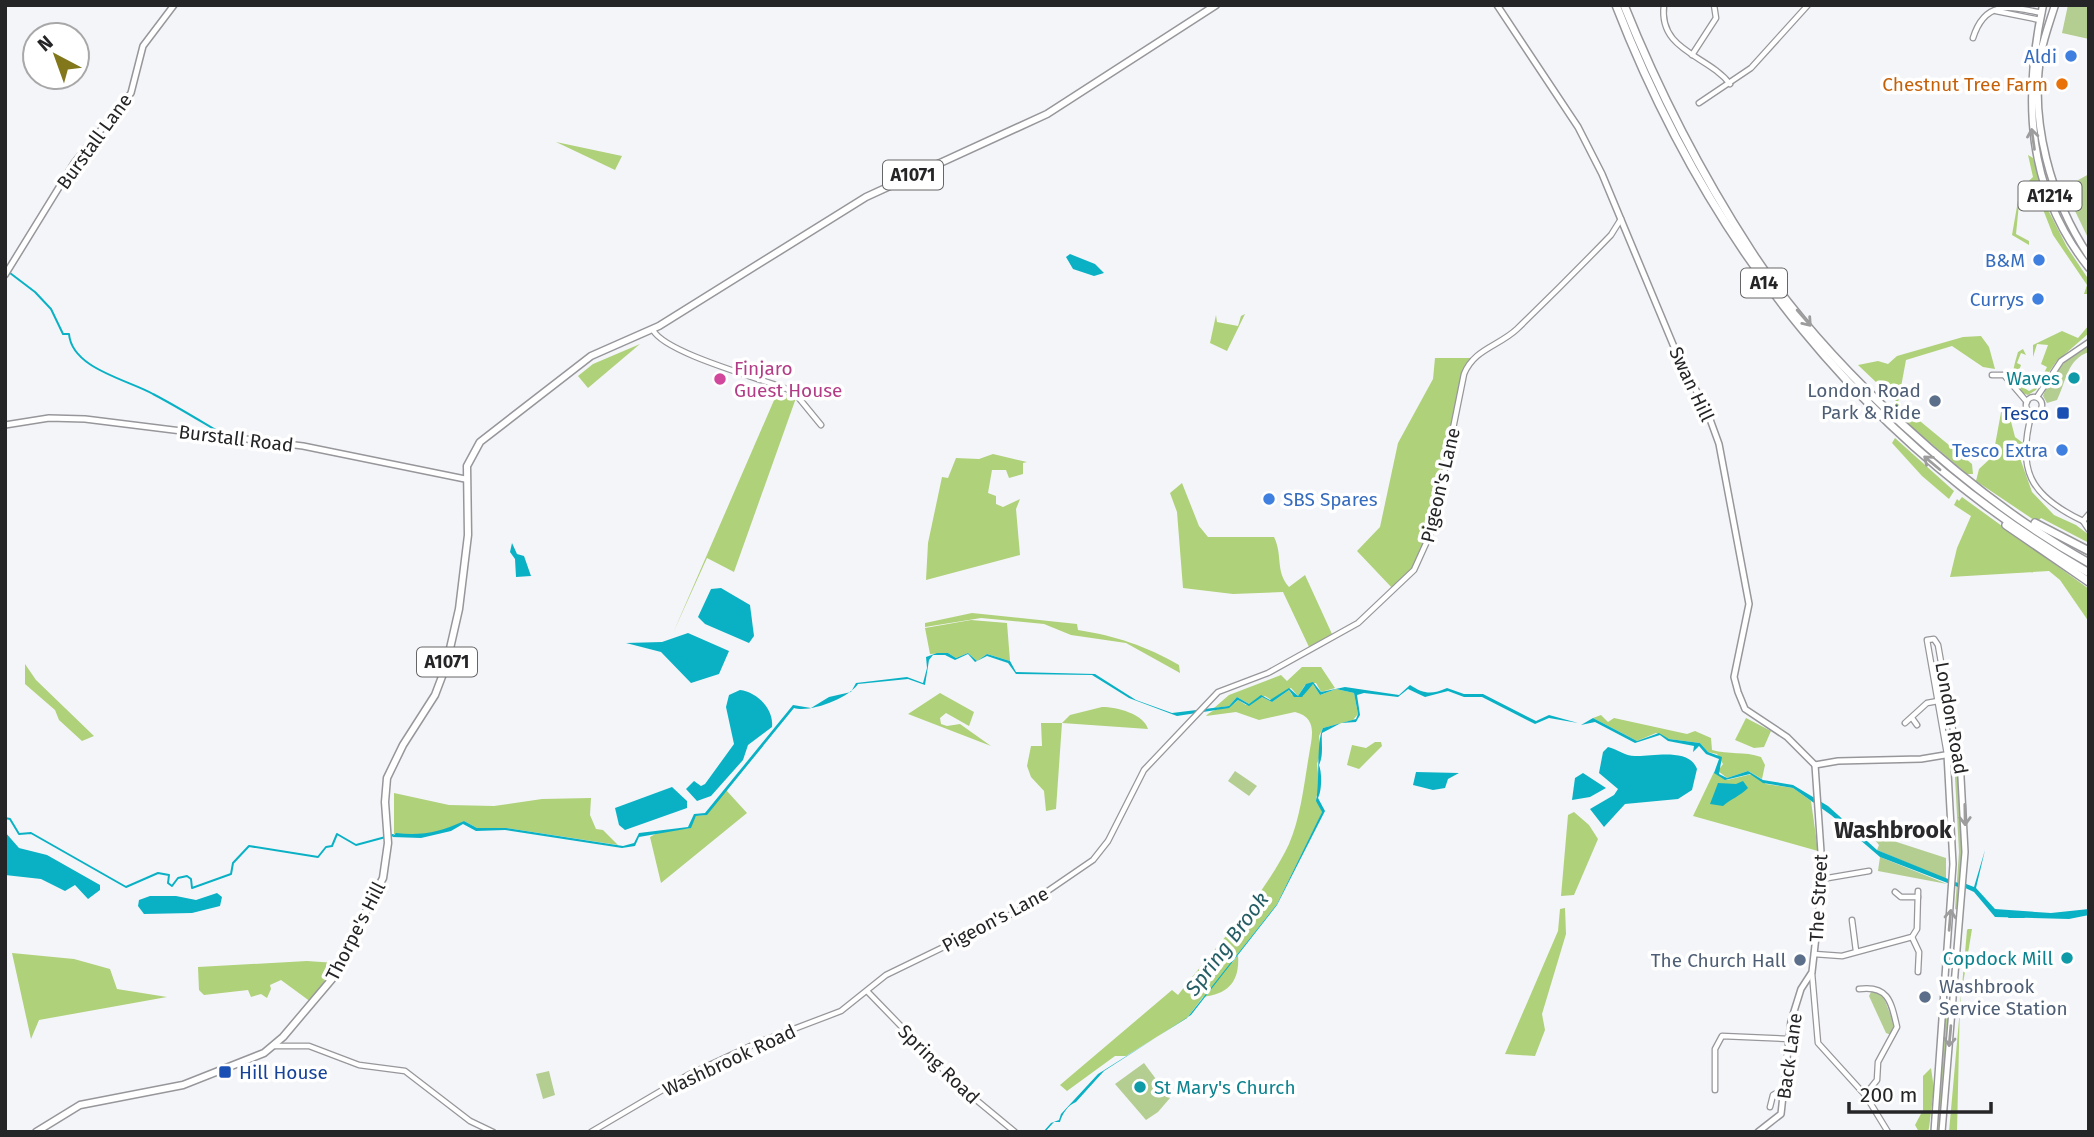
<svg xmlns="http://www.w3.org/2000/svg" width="2094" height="1137" font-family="'Fira Sans',sans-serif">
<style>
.green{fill:#b4cd91}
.forest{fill:#afd17a}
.water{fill:#0ab1c4}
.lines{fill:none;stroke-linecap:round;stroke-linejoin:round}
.stream{stroke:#0ab1c4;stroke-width:2}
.street-casing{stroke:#97979b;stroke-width:7}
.secondary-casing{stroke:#97979b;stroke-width:8}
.primary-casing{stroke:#97979b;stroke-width:9}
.highway-casing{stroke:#97979b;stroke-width:10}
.street{stroke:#fff;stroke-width:4.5}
.secondary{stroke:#fff;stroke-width:5}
.primary{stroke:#fff;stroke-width:6}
.highway{stroke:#fff;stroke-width:7}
.oneway{stroke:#9d9d9e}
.shop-dot{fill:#3f7fe0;stroke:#fff;stroke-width:2.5}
.food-dot{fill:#e8710a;stroke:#fff;stroke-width:2.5}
.culture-dot{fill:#0f9aa8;stroke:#fff;stroke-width:2.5}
.hotel-dot{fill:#d1479c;stroke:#fff;stroke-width:2.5}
.service-dot{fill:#5c6f8a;stroke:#fff;stroke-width:2.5}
.transit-dot{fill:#1a4fb4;stroke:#fff;stroke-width:2.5}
.labels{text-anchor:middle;stroke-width:7;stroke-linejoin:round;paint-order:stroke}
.shield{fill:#fff;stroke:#666668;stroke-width:2}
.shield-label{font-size:18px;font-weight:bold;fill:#252527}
.shop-label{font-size:19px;fill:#366cbe;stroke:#fff;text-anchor:end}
.food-label{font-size:19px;fill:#c56008;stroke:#fff;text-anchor:end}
.street-label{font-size:19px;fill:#252527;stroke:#fff}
.hotel-label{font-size:19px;fill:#b23c85;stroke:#fff;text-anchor:start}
.culture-label{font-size:19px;fill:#0d838f;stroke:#fff;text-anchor:end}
.service-label{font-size:19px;fill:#4e5e75;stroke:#fff;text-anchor:end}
.transit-label{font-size:19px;fill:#164399;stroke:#fff;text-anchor:end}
.water-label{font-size:21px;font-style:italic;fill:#265e66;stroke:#fff}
.quarter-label{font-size:23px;font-weight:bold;fill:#29292c;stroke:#fff}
</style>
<rect width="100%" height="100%" fill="#f4f5f9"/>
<g class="green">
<path d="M2068 5H2089V39L2062 33Z"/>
<path d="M2089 174V240L2064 188Z"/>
<path d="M2089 346V352C2067 359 2066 382 2057 400L2047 403 2043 396C2051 373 2067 356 2089 346Z"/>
<path d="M1954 759 1959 768 1962 853 1958 910 1955 909 1959 852Z"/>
<path d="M1235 771 1257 786 1249 796 1228 781Z"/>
<path d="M1869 833 1946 858V879L1877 850 1879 845Z"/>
<path d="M1880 857 1947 884 1878 871Z"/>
<path d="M1872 990 1882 993 1894 1024 1891 1035 1886 1033 1869 996Z"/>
<path d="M1945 1018 1949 1019 1940 1132H1936Z"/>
<path d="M1144 1063 1170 1098 1158 1112 1146 1120 1115 1084Z"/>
<path d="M549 1071 555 1095 543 1099 536 1074Z"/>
</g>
<g class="forest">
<path d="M556 142 622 156 615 170Z"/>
<path d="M2028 155 2033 158 2045 198 2043 200 2067 247 2089 280V294H2084L2087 285 2053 235 2037 194 2024 190 2020 194 2016 234 2029 241V245L2012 235 2020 189 2033 177Z"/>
<path d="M1245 314 1227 351 1210 343 1216 315 1217 322 1238 326 1241 316Z"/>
<path d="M2089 325V333L2056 362 2036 390 2028 395C2006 390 2013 369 2018 352L2023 349 2026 355 2021 353 2017 363 2021 365 2015 382 2029 391 2037 387 2047 367 2041 364 2048 345 2037 344 2033 357V345L2062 331 2078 338Z"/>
<path d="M1981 336 1989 347 1995 369 1983 367 1952 346 1906 360 1898 403 1972 464 1973 474H1967L1900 417 1892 409 1897 402 1858 365 1878 361 1888 364 1897 356 1963 337Z"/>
<path d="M640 344 588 388 578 376 593 364Z"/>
<path d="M1435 358H1473L1466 368 1427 546 1414 570 1394 590 1357 551 1380 527 1398 443 1433 379Z"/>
<path d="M778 391 796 398 734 572 707 558 673 633Z"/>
<path d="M2007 406 2015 437 2023 443 2021 461 2032 492 2054 515 2076 525 2089 535V543L2041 518 2037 522 1976 481 1979 469 1993 456 2002 407Z"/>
<path d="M1895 438 1954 491 1949 499 1922 476 1892 443Z"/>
<path d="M993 454 1027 462 1023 463V474L1009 478 1006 470H992L988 493 996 496V504L1003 507 1020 499 1016 509 1020 555 926 580 928 543 942 477 948 478 956 458 979 459Z"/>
<path d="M1182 483 1199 526 1208 537H1274C1283 555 1275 571 1289 587L1305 575 1332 634 1309 647 1283 592 1233 594 1183 588 1177 512 1170 493Z"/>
<path d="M1962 497 2089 589V622L2060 580 2049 571 1950 577 1957 548 1971 516 1954 505 1957 499 1959 501Z"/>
<path d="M972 613 1077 624 1078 630C1116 636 1146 646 1179 665L1180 673 1126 643 1071 635 1044 624 981 618 925 627V623Z"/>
<path d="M971 620 1007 623 1010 661 987 654 977 661 968 653 956 658 948 653 930 654 925 628Z"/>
<path d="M25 664 36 680 94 736 82 741 59 720 55 710 25 684Z"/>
<path d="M1302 667H1321L1335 688 1321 692 1316 683 1305 685 1298 696 1291 688 1271 700 1265 696 1249 704 1237 697 1229 706 1214 708 1229 695 1281 675 1287 681Z"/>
<path d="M1313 684 1320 695 1336 689 1354 693 1358 714 1353 720 1323 728 1319 736 1321 752 1317 764 1320 791 1316 797 1322 812 1320 817 1277 904 1233 960 1232 963 1238 955C1240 982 1228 994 1203 997L1187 1018 1126 1056H1115L1067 1091 1060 1085 1172 990 1178 995C1214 948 1264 897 1289 844 1301 816 1304 784 1309 755 1312 736 1318 718 1295 712L1259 720 1236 712 1206 716C1215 706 1228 711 1238 700L1246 705 1262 697 1272 702 1289 690 1292 695 1303 696 1307 687Z"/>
<path d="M940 693 974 712 969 726 946 713 940 718 941 724 947 726 960 724 991 746 908 714Z"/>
<path d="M1102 707C1117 707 1144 714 1148 729L1062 723 1056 809 1046 811 1044 791 1031 777 1027 766 1031 746H1042L1041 723H1062L1070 715Z"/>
<path d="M1601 715 1608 722 1614 718 1687 734 1695 731 1711 738 1712 750C1729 755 1744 751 1761 757L1765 765 1762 779 1748 771 1727 778 1718 771 1723 764 1717 754 1708 752 1700 743 1669 739 1656 733 1637 741 1593 718Z"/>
<path d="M1746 718 1771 731 1764 747 1754 748 1735 740Z"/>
<path d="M1375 742H1381L1382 746 1359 769 1347 765 1352 745 1366 748Z"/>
<path d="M1714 772 1727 780 1752 774 1766 784 1793 788 1811 801 1818 851 1693 816Z"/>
<path d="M726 790 747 813 661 883 650 837 659 832 690 828 696 816 706 815Z"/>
<path d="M394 793 449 805 494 806 542 799 591 798 590 815 596 829 603 830 618 845 506 828H477L464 821 450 829 420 836 394 834Z"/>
<path d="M1574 812 1589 825 1598 839 1574 895 1561 896 1568 815Z"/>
<path d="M1565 908 1566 934 1542 1014 1545 1030 1535 1056 1505 1054 1558 931 1560 909Z"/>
<path d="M1968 929H1972L1960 1002 1957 1132H1949L1967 930Z"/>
<path d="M12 953 74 959 110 969 117 989 167 997 39 1020 31 1039Z"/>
<path d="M307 961 336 963 311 1002 281 980 270 985 271 989 267 998 261 994 251 997 248 990 204 995 199 990 198 967Z"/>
<path d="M1931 1068 1934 1089 1929 1128 1928 1132H1919L1915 1125 1923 1110V1076Z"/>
</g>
<g class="water">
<path d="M1070 254 1095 264 1104 273 1094 276 1073 269 1066 257Z"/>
<path d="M512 543 517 554 524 556 531 576 516 577 515 559 510 552Z"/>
<path d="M721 588 750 605 754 636 749 643 705 624 698 617 711 589Z"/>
<path d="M688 633 729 651 719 674 691 683 661 652 626 643 662 642Z"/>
<path d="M937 653H948L956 658 968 653 977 661 987 654 1010 661 1016 672 1095 674 1136 700 1172 713 1229 706 1237 697 1249 704 1261 695 1270 700 1289 688 1298 696 1306 684 1313 682 1321 692 1345 687 1399 695 1410 685C1424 694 1431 695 1447 688L1464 694H1483L1536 721 1549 715 1578 723 1549 718 1535 724 1482 697H1464L1448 691 1425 697 1408 689 1398 697 1364 693 1357 695 1360 715 1356 722 1341 723 1322 733C1321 743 1324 754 1319 765 1322 772 1322 791 1318 798L1325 811 1277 905 1191 1015 1104 1071 1076 1102C1068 1105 1062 1114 1060 1122H1054L1045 1132H1043L1051 1123 1059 1120 1061 1114 1098 1074 1187 1018 1277 904 1322 812 1316 801C1320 783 1316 741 1323 728L1356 719 1358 714 1354 693 1336 689 1320 695 1313 684 1302 697H1294L1289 690 1272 702 1262 697 1249 706 1238 700 1229 708 1177 716 1129 698 1092 675 1016 674 1008 663 987 656 975 662 968 654 955 660 945 655H933L929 660 925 685 908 679 858 684C849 698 810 713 794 708L707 815 696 816 691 828 639 837 635 846 622 848 505 830 476 831 463 824 451 831 421 838 392 837 396 833C422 836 440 832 464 821L477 828H506L623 846 634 843 639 833 688 827 694 814 705 813 793 705 811 708 829 697 851 692 856 683 907 677 923 683 927 668 926 657Z"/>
<path d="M740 690C757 692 774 709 772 727L748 745 743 760 711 796 697 801 686 789 694 781 701 786 705 784 734 744 726 707 729 695Z"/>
<path d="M1593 718 1637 741 1659 733 1669 739 1700 743 1708 752 1722 757 1719 774 1727 778 1748 771 1763 780 1793 785 1828 806 1877 850 1958 883V887L1880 857 1831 815 1793 788 1763 783 1750 774 1725 780 1714 773 1719 759 1706 754 1699 746 1693 752 1694 746 1668 741 1660 735 1635 743 1595 722 1581 725Z"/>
<path d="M1608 747C1617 749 1625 756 1635 756 1651 757 1689 747 1697 769L1692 790 1678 799 1625 804 1604 827 1590 809 1614 795 1618 789 1599 773 1603 752Z"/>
<path d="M1416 772 1459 773 1448 779 1445 788 1433 790 1413 785Z"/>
<path d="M1583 773 1606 788 1590 797 1572 800 1575 778Z"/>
<path d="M1743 781 1748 788C1740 796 1731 799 1723 806L1710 804 1718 783 1736 784Z"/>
<path d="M672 787 687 801V808L625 830 619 825 615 808Z"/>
<path d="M5 832 19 848 47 855 100 885V890L88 899 75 885 65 891 41 879 5 875Z"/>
<path d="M1985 850 1976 888 1995 909 2051 913 2089 909V915L2069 919 1995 917 1974 892 1961 886V882L1974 887Z"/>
<path d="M217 893 222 897 220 906 192 913 144 914 138 906 139 900 150 896H176L196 900Z"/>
</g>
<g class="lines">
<g class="stream">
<path d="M10 273 35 292 51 309 63 334H69C72 369 129 380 153 394 176 406 197 419 219 432"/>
<path d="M5 818 10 819 19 834 31 833 126 887 158 873 169 875 168 883 172 886 178 878 187 876 191 879 192 888 231 874 233 863 249 846 318 857 326 847 332 846 337 834 356 845 393 835"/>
<path d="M2009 917H2024"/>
</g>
<g class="street-casing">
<g id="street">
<path d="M1664 5C1658 51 1708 55 1730 84"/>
<path d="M1996 11 2040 20"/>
<path d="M1973 38C1985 0 2009 6 2042 13"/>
<path d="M1692 55 1716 18 1714 5"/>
<path d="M1699 103 1751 68 1808 5"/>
<path d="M653 330C665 353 759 378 787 389L798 397 821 425"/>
<path d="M1992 375H2004L2027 402"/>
<path d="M2037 397 2061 361 2089 342"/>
<circle cx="2034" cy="405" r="8"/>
<path d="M2032 412C2016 470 2030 496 2083 521"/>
<path d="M2089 514 2083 521 2089 530"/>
<path d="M1912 718 1917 725"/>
<path d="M1905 723 1927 703 1949 699"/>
<path d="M1947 754 1927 640 1934 639 1938 645 1957 753"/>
<path d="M1822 879 1869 871"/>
<path d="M1895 892 1901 897H1918"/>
<path d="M1852 920 1856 951"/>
<path d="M1912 937 1919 952 1918 972"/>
<path d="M1814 954 1842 956 1912 937 1917 929 1918 891"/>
<path d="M1812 973 1818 1043 1866 1096 1888 1132"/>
<path d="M1859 989C1888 985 1891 1001 1897 1027L1878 1062 1877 1080 1865 1095"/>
<path d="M867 991 957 1084 1015 1132"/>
<path d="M274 1046H309L359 1065 405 1071 470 1121 493 1132"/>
<path d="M1715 1090V1049L1722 1036 1789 1039"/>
<path d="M1770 1107 1773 1095 1782 1090"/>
<path d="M591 1132 688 1075 757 1043 841 1011 886 975 1020 910 1093 860 1108 841 1144 770 1218 692 1268 673 1358 623 1414 570 1433 528 1464 374C1474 349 1499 346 1517 329 1549 298 1580 267 1611 235L1621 219"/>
</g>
</g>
<g class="secondary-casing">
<g id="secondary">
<path d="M1497 5 1578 127 1602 174 1677 354 1707 411 1719 444 1749 604 1734 677 1738 692 1745 709 1787 737 1815 765"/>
<path d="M5 275 74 163 131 93 143 46 174 5"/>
<path d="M5 425 49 418 85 419 303 446 465 479"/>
<path d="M1815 765 1838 761 1921 759 1957 753 1960 759 1965 852 1942 1132"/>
<path d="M1758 1132 1781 1114 1791 1021 1801 989 1812 972 1820 901 1821 852 1815 765"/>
<path d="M1934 1132 1953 864 1947 754"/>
</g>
</g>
<g class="primary-casing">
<g id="primary">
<path d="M2043 5C2023 99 2026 189 2089 268"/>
<path d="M2055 5C2050 21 2044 37 2041 53 2029 120 2051 200 2089 256"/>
<path d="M36 1132 80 1105 183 1085 264 1053 283 1037 332 979 383 878 388 843 385 802 387 778 403 745 435 695 446 666 459 609 468 535 467 466 480 442 591 356 659 326 866 197 1047 114 1216 5"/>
</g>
</g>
<g class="highway-casing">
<g id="highway">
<path d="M1616 5C1709 245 1865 444 2089 573"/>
<path d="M1624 5C1658 90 1702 175 1751 251 1825 365 1970 497 2089 563"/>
<path d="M2035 523 2089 551"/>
<path d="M2006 525 2089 582"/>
</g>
</g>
<use href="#street" class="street"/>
<use href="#secondary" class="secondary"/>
<use href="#primary" class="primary"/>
<use href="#highway" class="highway"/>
</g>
<defs><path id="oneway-shaft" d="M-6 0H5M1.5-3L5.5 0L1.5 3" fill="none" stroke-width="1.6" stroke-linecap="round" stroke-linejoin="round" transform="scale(1.75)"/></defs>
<g class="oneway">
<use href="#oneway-shaft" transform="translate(2033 139) rotate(-98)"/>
<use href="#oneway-shaft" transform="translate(1804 318) rotate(49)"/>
<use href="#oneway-shaft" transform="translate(1932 463) rotate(-140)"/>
<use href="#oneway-shaft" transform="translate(1965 815) rotate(89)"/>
<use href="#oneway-shaft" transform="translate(1950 920) rotate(-85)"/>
<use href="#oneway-shaft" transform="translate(1950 1036) rotate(95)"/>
</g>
<g class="shop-dot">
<circle cx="2071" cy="56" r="7"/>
<circle cx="2039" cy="260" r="7"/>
<circle cx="2038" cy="299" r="7"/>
<circle cx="2062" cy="450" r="7"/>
<circle cx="1269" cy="499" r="7"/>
</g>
<circle class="food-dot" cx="2062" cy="84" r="7"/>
<g class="culture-dot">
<circle cx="2074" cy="378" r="7"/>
<circle cx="2067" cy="958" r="7"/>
<circle cx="1140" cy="1087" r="7"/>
</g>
<circle class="hotel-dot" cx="720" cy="379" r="7"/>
<g class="service-dot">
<circle cx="1935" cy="401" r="7"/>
<circle cx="1800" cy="960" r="7"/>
<circle cx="1925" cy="997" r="7"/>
</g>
<g class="transit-dot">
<rect x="2056" y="406" width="14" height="14" rx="3.5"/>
<rect x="218" y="1065" width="14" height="14" rx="3.5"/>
</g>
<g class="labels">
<g class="shield">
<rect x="883" y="160.5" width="60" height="29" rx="5"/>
<rect x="2018.5" y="181.5" width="63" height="29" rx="5"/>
<rect x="1741" y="268.5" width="46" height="29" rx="5"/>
<rect x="417" y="647.5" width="60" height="29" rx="5"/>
</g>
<g class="shield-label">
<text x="913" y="181">A1071</text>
<text x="2050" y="202">A1214</text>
<text x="1764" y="289">A14</text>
<text x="447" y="668">A1071</text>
</g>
<g class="shop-label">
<text x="2057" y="63">Aldi</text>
<text x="2025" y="267">B&amp;M</text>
<text x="2024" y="306">Currys</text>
<text x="2048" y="457">Tesco Extra</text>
<text x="1283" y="506" text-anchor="start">SBS Spares</text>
</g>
<g class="food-label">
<text x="2048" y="91">Chestnut Tree Farm</text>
</g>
<g class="street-label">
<text transform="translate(94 141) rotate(-54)" y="7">Burstall Lane</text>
<text transform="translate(1692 384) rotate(65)" y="7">Swan Hill</text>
<text transform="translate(236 438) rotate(7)" y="7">Burstall Road</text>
<text transform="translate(1440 485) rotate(-77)" y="7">Pigeon's Lane</text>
<text transform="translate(1952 718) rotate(80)" y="7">London Road</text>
<text transform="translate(1818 898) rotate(-87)" y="7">The Street</text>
<text transform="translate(995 919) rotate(-28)" y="7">Pigeon's Lane</text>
<text transform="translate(355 931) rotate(-63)" y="7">Thorpe's Hill</text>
<text transform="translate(1789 1056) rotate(-82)" y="7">Back Lane</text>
<text transform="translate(729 1060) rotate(-25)" y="7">Washbrook Road</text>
<text transform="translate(939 1064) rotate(44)" y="7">Spring Road</text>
</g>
<g class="hotel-label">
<text x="734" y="375">Finjaro<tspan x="734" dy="22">Guest House</tspan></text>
</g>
<g class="culture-label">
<text x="2060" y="385">Waves</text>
<text x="2053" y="965">Copdock Mill</text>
<text x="1154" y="1094" text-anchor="start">St Mary's Church</text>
</g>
<g class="service-label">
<text x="1921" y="397">London Road<tspan x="1921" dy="22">Park &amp; Ride</tspan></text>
<text x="1786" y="967">The Church Hall</text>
<text x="1939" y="993" text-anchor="start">Washbrook<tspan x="1939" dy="22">Service Station</tspan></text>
</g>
<g class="transit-label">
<text x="2049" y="420">Tesco</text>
<text x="239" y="1079" text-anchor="start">Hill House</text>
</g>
<g class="water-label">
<text transform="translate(1227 944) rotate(-53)" y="7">Spring Brook</text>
</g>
<g class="quarter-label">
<text x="1893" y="838">Washbrook</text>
</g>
</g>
<rect width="2094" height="1137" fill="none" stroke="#252527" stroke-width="14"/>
<g transform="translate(56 56) rotate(319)"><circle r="33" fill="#ffffff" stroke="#a8a8a9" stroke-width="2"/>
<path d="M0-5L12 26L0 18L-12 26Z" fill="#83771b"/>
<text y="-10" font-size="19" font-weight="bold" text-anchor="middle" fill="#252527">N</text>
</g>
<path d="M1849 1102v10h142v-10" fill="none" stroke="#252527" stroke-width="3.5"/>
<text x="1860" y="1102" font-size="21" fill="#252527" stroke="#ffffff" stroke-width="5" paint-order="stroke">200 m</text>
</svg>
